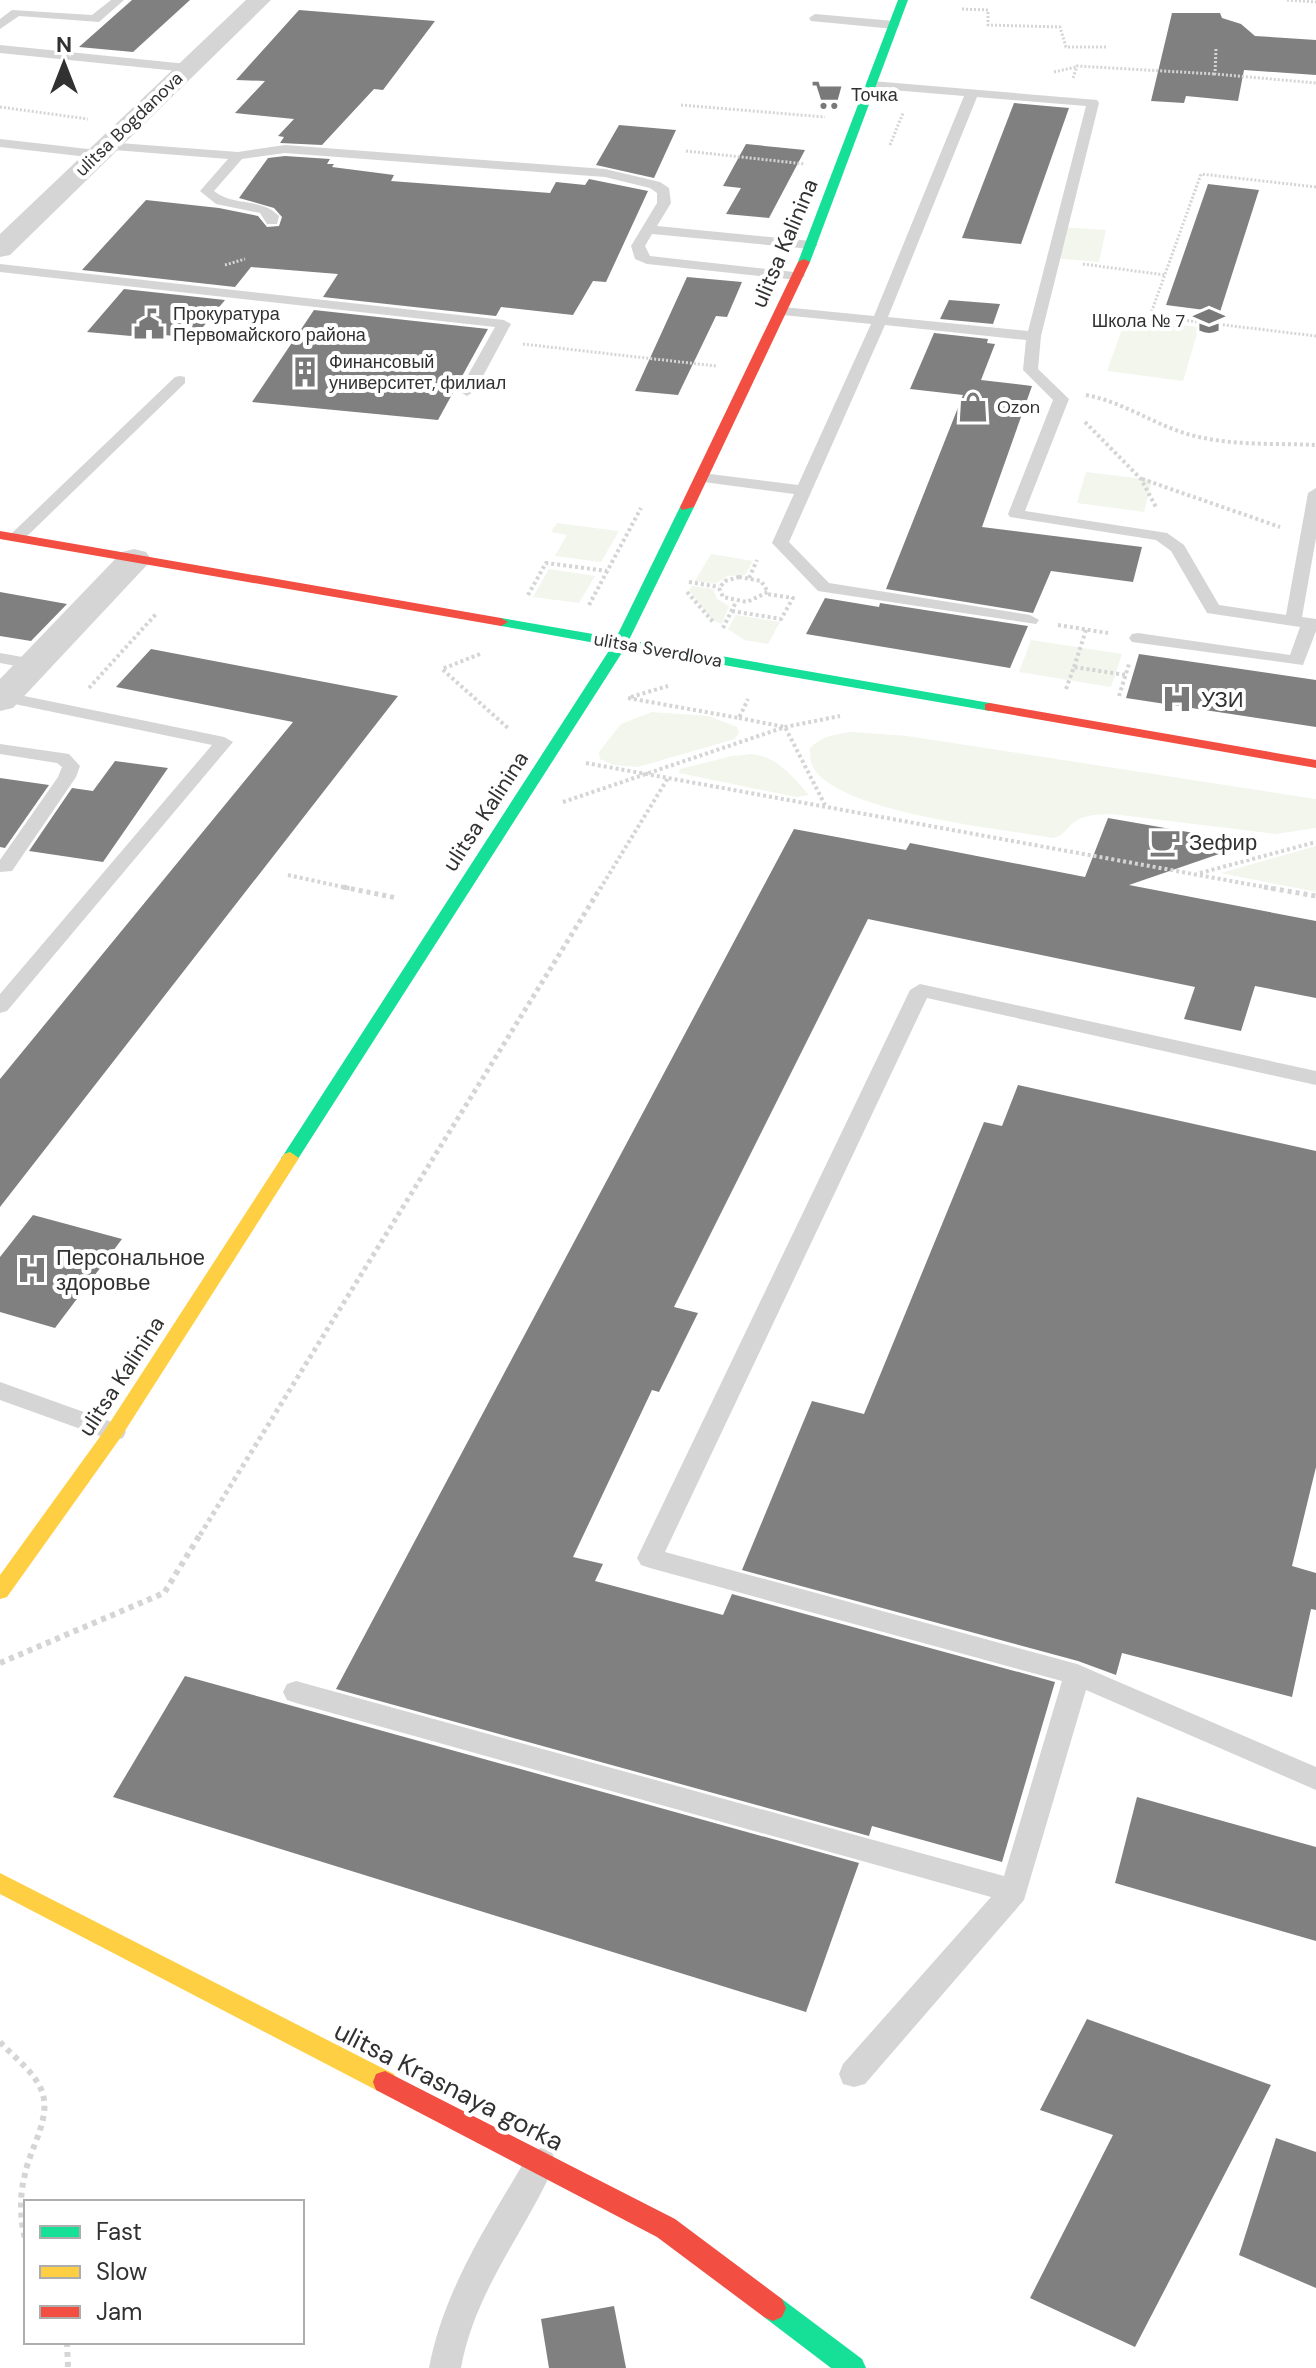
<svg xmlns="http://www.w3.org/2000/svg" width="1316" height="2368" font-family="'DM Sans',sans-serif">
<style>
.green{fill:#f2f6ed}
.building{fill:#808080}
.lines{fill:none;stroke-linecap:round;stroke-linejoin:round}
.path-far3{stroke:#d5d5d5;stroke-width:3;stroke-dasharray:2 2;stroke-linecap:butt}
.path-far2{stroke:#d5d5d5;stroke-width:4;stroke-dasharray:3 3;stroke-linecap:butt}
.path-far1{stroke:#d5d5d5;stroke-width:5;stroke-dasharray:4 4;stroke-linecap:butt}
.path{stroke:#d5d5d5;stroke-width:6;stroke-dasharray:5 5;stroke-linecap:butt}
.lane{fill:#d5d5d5;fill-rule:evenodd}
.street{fill:#d5d5d5;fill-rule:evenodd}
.fast{fill:#16e098;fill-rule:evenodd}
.slow{fill:#ffcf43;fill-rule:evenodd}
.jam{fill:#f24e42;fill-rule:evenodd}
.labels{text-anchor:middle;stroke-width:8;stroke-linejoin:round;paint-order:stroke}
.far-poi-label{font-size:18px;fill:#313131;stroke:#fff;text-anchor:start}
.far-street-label{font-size:18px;fill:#313131;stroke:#fff}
.street-label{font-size:22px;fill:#313131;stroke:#fff}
.poi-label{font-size:22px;fill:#313131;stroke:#fff;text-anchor:start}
.near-street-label{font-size:26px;fill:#313131;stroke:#fff}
</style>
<rect width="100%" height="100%" fill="#fff"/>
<g class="green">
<path d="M1061 227 1106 230 1099 262 1053 258Z"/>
<path d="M1126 318 1199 327 1183 381 1107 371Z"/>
<path d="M1086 472 1152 480 1144 512 1077 503Z"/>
<path d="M557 523 618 531H619L601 562 555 556 567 535 551 532Z"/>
<path d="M711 554 753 561 745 575 728 576 715 584 695 581Z"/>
<path d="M549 569 595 576 579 603 533 597Z"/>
<path d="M692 586 713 589 717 599 729 606 722 624 712 620 689 590Z"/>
<path d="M736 615 780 622 768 644 744 640 728 629Z"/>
<path d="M1031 640 1122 654 1111 687 1019 672Z"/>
<path d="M652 712 708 716 737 727 739 732 735 739 638 767 613 765 600 759 599 752 621 724Z"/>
<path d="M852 732 907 736 1316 799V828L1276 834 1112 814C1096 815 1083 814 1071 825 1064 832 1063 835 1054 838 1003 829 838 813 813 767 810 762 810 754 810 748 822 736 835 734 852 732Z"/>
<path d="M753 754C779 758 792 776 809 795L796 797 679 773 680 769 732 756Z"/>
<path d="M1316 846V892L1221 873Z"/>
</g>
<g class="building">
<path d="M132 0H190L133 52 79 47Z"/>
<path d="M299 10 435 21 383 90 374 89 322 145 280 143 284 137 278 136 294 119 235 113 265 81 236 80Z"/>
<path d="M1172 13H1220L1222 18 1241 24 1255 36 1316 40V75L1244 70 1238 101 1186 96 1184 103 1151 101Z"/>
<path d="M1014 103 1069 108 1021 244 962 238Z"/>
<path d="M619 125 676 130 654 178 596 165Z"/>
<path d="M746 144 805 150 769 218 726 214 741 188 723 186Z"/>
<path d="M285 156 330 159 327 164H334L332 167 394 175 391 181 550 193 556 182 585 185 589 179 648 191 606 282 593 281 573 315 501 307 496 316 323 297 338 274 251 267 235 287 82 270 146 200 219 208 258 216 267 227 279 226 282 217 274 208 239 198 268 158Z"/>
<path d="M1208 184 1259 190 1220 312 1166 305Z"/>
<path d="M687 277 742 282 727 317 716 316 678 395 635 391Z"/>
<path d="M124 289 225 300 194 338 135 332 131 336 87 332Z"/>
<path d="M949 300 1000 304 993 324 940 319Z"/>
<path d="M314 310 488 329 438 420 252 402Z"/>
<path d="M934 333 988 339 987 343 995 344 981 380 1032 386 982 527 1142 547 1133 582 1051 571 1033 613 886 589 963 395 910 389Z"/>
<path d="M0 592 67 604 31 641 0 636Z"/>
<path d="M825 598 879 607 880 603 1028 626 1010 668 806 634Z"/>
<path d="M151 649 398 696 0 1207V1079L293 722 116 687Z"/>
<path d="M1139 654 1316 680V727L1126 698Z"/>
<path d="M115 761 168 768 103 862 29 851 72 788 93 791Z"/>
<path d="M0 778 49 785 5 848 0 847Z"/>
<path d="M1108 818 1251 843 1129 885 1316 921V998L1255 986 1241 1031 1184 1019 1195 987 868 919 674 1307 698 1313 659 1392 652 1390 573 1557 603 1564 595 1581 723 1615 732 1594 1055 1682 1002 1862 872 1826 869 1836 336 1689 794 829 906 850 910 843 1085 877Z"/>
<path d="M1018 1085 1316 1151V1467L1292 1566 1316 1573V1610L1311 1609 1292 1697 1122 1653 1116 1675 1078 1661 742 1570 812 1401 864 1414 984 1122 1002 1126Z"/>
<path d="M33 1215 122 1239 55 1328 0 1312V1257Z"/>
<path d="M185 1676 859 1863 806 2012 113 1797Z"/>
<path d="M1137 1797 1316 1847V1941L1115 1883Z"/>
<path d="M1087 2019 1271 2085 1135 2347 1030 2298 1113 2135 1040 2110Z"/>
<path d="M1276 2138 1316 2152V2288L1239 2255Z"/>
<path d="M614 2306 626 2368H549L541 2319Z"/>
</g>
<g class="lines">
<g class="path-far3">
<path d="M1287 0 1316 2"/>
<path d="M962 9 988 10V25L1060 27 1066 47H1106"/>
<path d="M1216 49 1215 74 1316 83"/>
<path d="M1054 72 1076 67"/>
<path d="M1073 78 1077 66 1215 74"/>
<path d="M681 105 825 117"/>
<path d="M0 107 88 119"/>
<path d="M890 145 903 113"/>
<path d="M686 151 805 164"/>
<path d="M1316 187 1201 174 1150 316 1316 336"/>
<path d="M1083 264 1165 275"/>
<path d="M225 265 245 259"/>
<path d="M523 344 716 366"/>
</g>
<g class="path-far2">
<path d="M1086 395C1124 402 1154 425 1191 435 1231 446 1275 443 1316 445"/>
<path d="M1085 422 1141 479 1157 509"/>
<path d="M1142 479 1280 527"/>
<path d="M739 577 761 581 768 592 747 602 723 597 719 588 725 581Z"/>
<path d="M749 578 757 560"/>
<path d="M689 582 719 587"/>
<path d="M687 592 714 623"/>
<path d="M528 595 546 563 607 571"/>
<path d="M589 605 641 508"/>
<path d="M732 611 781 619 793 598 767 594"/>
<path d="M1058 625 1108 633"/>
<path d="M723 628 736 602"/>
<path d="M480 654 442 669 509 729"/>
<path d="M1074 667 1086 630"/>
<path d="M89 688 156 614"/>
<path d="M1066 689 1074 667 1126 675"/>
<path d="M1119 696 1129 664"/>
<path d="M631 697 668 686"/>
<path d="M628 698 739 718 748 699"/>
<path d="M739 718 785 727 825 805"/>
<path d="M586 763 1275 889"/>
<path d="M563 802 785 727 840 716"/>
<path d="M1200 873 1316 842"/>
<path d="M288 875 352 889"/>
<path d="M600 889 668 778"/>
</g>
<g class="path-far1">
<path d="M343 887 397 898"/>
<path d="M1264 887 1316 896"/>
<path d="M200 1535 601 887"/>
</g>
<g class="path">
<path d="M0 1663 164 1593 201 1533"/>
<path d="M0 2042C14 2057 33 2071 41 2089 53 2116 30 2148 25 2174 19 2198 20 2220 26 2243"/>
<path d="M67 2342 68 2368"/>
</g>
<g class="lane">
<path d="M111 0H124L99 22 19 16 0 29V19L12 10 92 15Z"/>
<path d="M815 14 894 21 900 25 894 29 811 21 809 18Z"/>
<path d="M0 45 187 64 193 68 187 72 0 53Z"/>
<path d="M872 81 1097 100 1099 103 1041 336 1038 369 1069 399 1025 511 1167 533 1184 545 1219 605 1286 615 1308 493 1316 488V538L1302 617 1316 619V631L1303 665 1132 642 1129 638 1132 634 1138 633 1290 655 1300 627 1207 613 1171 551 1156 540 1010 517 1008 514 1053 400 1023 370 1026 340 885 325 789 542 829 583 1030 615 1039 620 1036 624 818 591 772 543 794 494 696 481V475L702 473 798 485 871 324 783 315 776 311 783 307 874 316 964 96 868 88 866 85ZM977 97 1086 106 1028 331 888 317Z"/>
<path d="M0 139 97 150 103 154 97 158 0 147Z"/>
<path d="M106 142 238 152 285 145 605 169 660 182 669 188 671 203 657 226 811 241 818 245 811 249 652 234 645 246 650 256 803 273 805 276 798 280 647 264 635 259 631 246 657 203V193L650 188 605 177 285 153 242 159 214 191C233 207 261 197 279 216L277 224H267L260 213 216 204 200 191 228 159 101 149V143Z"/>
<path d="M0 264 504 320 511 324 475 391 467 396 459 391 495 327 0 272Z"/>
<path d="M180 376 185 377V383L22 541H10V535L175 377Z"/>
<path d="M0 653 39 660 42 664 33 669 0 663Z"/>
<path d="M0 691 224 737 233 742 7 1011 0 1013V994L212 745 0 701Z"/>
<path d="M0 744 69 754 80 766 76 777 12 871 0 872V860L58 777 62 767 57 763 0 754Z"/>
<path d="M920 984 1316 1071V1085L927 998 665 1552 1077 1664 1316 1767V1790L1086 1690 1024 1900 865 2084 854 2087 843 2084 839 2074 843 2064 991 1897 296 1703 287 1700 283 1692 287 1684 296 1681 1004 1876 1062 1681 650 1568 641 1565 637 1558 910 990Z"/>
<path d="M0 1382 123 1426 126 1432 123 1438 114 1441 0 1400Z"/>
<path d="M541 2148 552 2152 556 2162C525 2233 475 2290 461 2368H429C444 2288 490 2221 530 2152Z"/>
</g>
<g class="street">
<path d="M246 0H271L10 255 0 257V234Z"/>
<path d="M134 549 146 552 151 559 146 566 13 708 0 711V679L122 552Z"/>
</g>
<g class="fast">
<path d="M898 0H908L810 262 800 264 798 262Z"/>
<path d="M687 503 694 507 629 640 990 703 997 707 990 711 625 648 296 1162H284L281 1158 284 1154 612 646 501 626 494 622 501 618 616 638 680 507Z"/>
<path d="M773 2295 782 2299 862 2359 866 2368H831L764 2317 760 2308 764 2299Z"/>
</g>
<g class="slow">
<path d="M290 1152 299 1158 121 1437 7 1597 0 1599V1575L107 1427 284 1154Z"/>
<path d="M0 1873 394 2074 397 2082 394 2090 385 2093 376 2090 0 1894Z"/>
</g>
<g class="jam">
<path d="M804 259 810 262 694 507 682 510 680 507 798 262Z"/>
<path d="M0 531 501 618 508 622 501 626 0 539Z"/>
<path d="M990 703 1316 760V768L985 710V704Z"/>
<path d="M385 2071 675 2219 782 2299 786 2308 782 2317 773 2321 764 2317 657 2237 376 2090 373 2082 376 2074Z"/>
</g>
</g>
<defs>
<g id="supermarket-bare" transform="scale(2.4)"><path d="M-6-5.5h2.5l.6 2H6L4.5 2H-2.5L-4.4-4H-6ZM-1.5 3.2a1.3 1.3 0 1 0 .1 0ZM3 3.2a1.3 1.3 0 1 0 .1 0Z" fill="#797979" stroke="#fff" stroke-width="2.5" paint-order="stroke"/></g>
<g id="school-bare" transform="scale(2.4)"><path d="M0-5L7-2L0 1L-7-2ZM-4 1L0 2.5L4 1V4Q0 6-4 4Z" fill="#797979" stroke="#fff" stroke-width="2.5" paint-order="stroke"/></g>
<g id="civic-bare" transform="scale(2.4)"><path d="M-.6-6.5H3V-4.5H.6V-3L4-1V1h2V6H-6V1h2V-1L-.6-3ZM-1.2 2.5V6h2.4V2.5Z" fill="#797979" stroke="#fff" stroke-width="2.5" paint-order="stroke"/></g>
<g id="building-bare" transform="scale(2.4)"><path d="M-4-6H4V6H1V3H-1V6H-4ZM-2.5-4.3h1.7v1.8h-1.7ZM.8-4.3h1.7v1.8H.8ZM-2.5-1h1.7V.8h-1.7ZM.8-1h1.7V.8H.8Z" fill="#797979" stroke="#fff" stroke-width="2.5" paint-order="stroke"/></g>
<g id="shop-bare" transform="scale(2.4)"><path d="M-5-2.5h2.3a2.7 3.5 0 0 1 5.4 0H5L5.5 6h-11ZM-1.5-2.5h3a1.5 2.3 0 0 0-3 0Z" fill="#797979" stroke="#fff" stroke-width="2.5" paint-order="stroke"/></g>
<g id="hospital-bare" transform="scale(2.4)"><path d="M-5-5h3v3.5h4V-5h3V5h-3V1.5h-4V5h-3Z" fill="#797979" stroke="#fff" stroke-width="2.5" paint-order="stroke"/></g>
<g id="cafe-bare" transform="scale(2.4)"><path d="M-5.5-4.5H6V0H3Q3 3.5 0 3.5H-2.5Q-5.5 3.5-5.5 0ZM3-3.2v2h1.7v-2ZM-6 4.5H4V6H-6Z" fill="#797979" stroke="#fff" stroke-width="2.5" paint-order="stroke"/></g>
</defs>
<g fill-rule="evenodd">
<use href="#supermarket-bare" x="827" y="95"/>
<use href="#school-bare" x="1209" y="321"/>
<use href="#civic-bare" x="149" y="324"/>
<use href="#building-bare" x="305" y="372"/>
<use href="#shop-bare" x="973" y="407"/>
<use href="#hospital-bare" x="1177" y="699"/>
<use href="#cafe-bare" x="1165" y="842"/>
<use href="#hospital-bare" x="32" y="1270"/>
</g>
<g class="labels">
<g class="far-poi-label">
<text x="851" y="101">Точка</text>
<text x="173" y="320">Прокуратура<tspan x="173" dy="21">Первомайского района</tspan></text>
<text x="1185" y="327" text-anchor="end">Школа № 7</text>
<text x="329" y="368">Финансовый<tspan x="329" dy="21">университет, филиал</tspan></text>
<text x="997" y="413">Ozon</text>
</g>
<g class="far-street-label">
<text transform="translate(129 124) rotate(-44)" y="6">ulitsa Bogdanova</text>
<text transform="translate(658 650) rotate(10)" y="6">ulitsa Sverdlova</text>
</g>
<g class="street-label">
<text transform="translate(784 243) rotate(-67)" y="8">ulitsa Kalinina</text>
<text transform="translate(485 811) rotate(-57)" y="8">ulitsa Kalinina</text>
<text transform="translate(121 1376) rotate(-57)" y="8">ulitsa Kalinina</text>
</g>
<g class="poi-label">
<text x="1201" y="707">УЗИ</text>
<text x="1189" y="850">Зефир</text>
<text x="56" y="1265">Персональное<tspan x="56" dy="25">здоровье</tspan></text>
</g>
<g class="near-street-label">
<text transform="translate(449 2086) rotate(27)" y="9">ulitsa Krasnaya gorka</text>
</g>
</g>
<rect x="24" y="2200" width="280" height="144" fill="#ffffff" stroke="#adadad" stroke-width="2"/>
<rect x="40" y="2226" width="40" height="12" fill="#16e098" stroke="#adadad" stroke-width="2"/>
<text x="96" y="2240" font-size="24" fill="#313131">Fast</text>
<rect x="40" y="2266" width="40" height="12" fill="#ffcf43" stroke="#adadad" stroke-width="2"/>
<text x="96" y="2280" font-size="24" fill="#313131">Slow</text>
<rect x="40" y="2306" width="40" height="12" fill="#f24e42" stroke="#adadad" stroke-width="2"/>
<text x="96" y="2320" font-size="24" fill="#313131">Jam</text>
<g transform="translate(64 64)" stroke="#ffffff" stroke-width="6" paint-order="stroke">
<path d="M0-6L14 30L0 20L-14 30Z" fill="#313131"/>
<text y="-12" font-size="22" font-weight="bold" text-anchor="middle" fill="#313131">N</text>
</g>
</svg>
